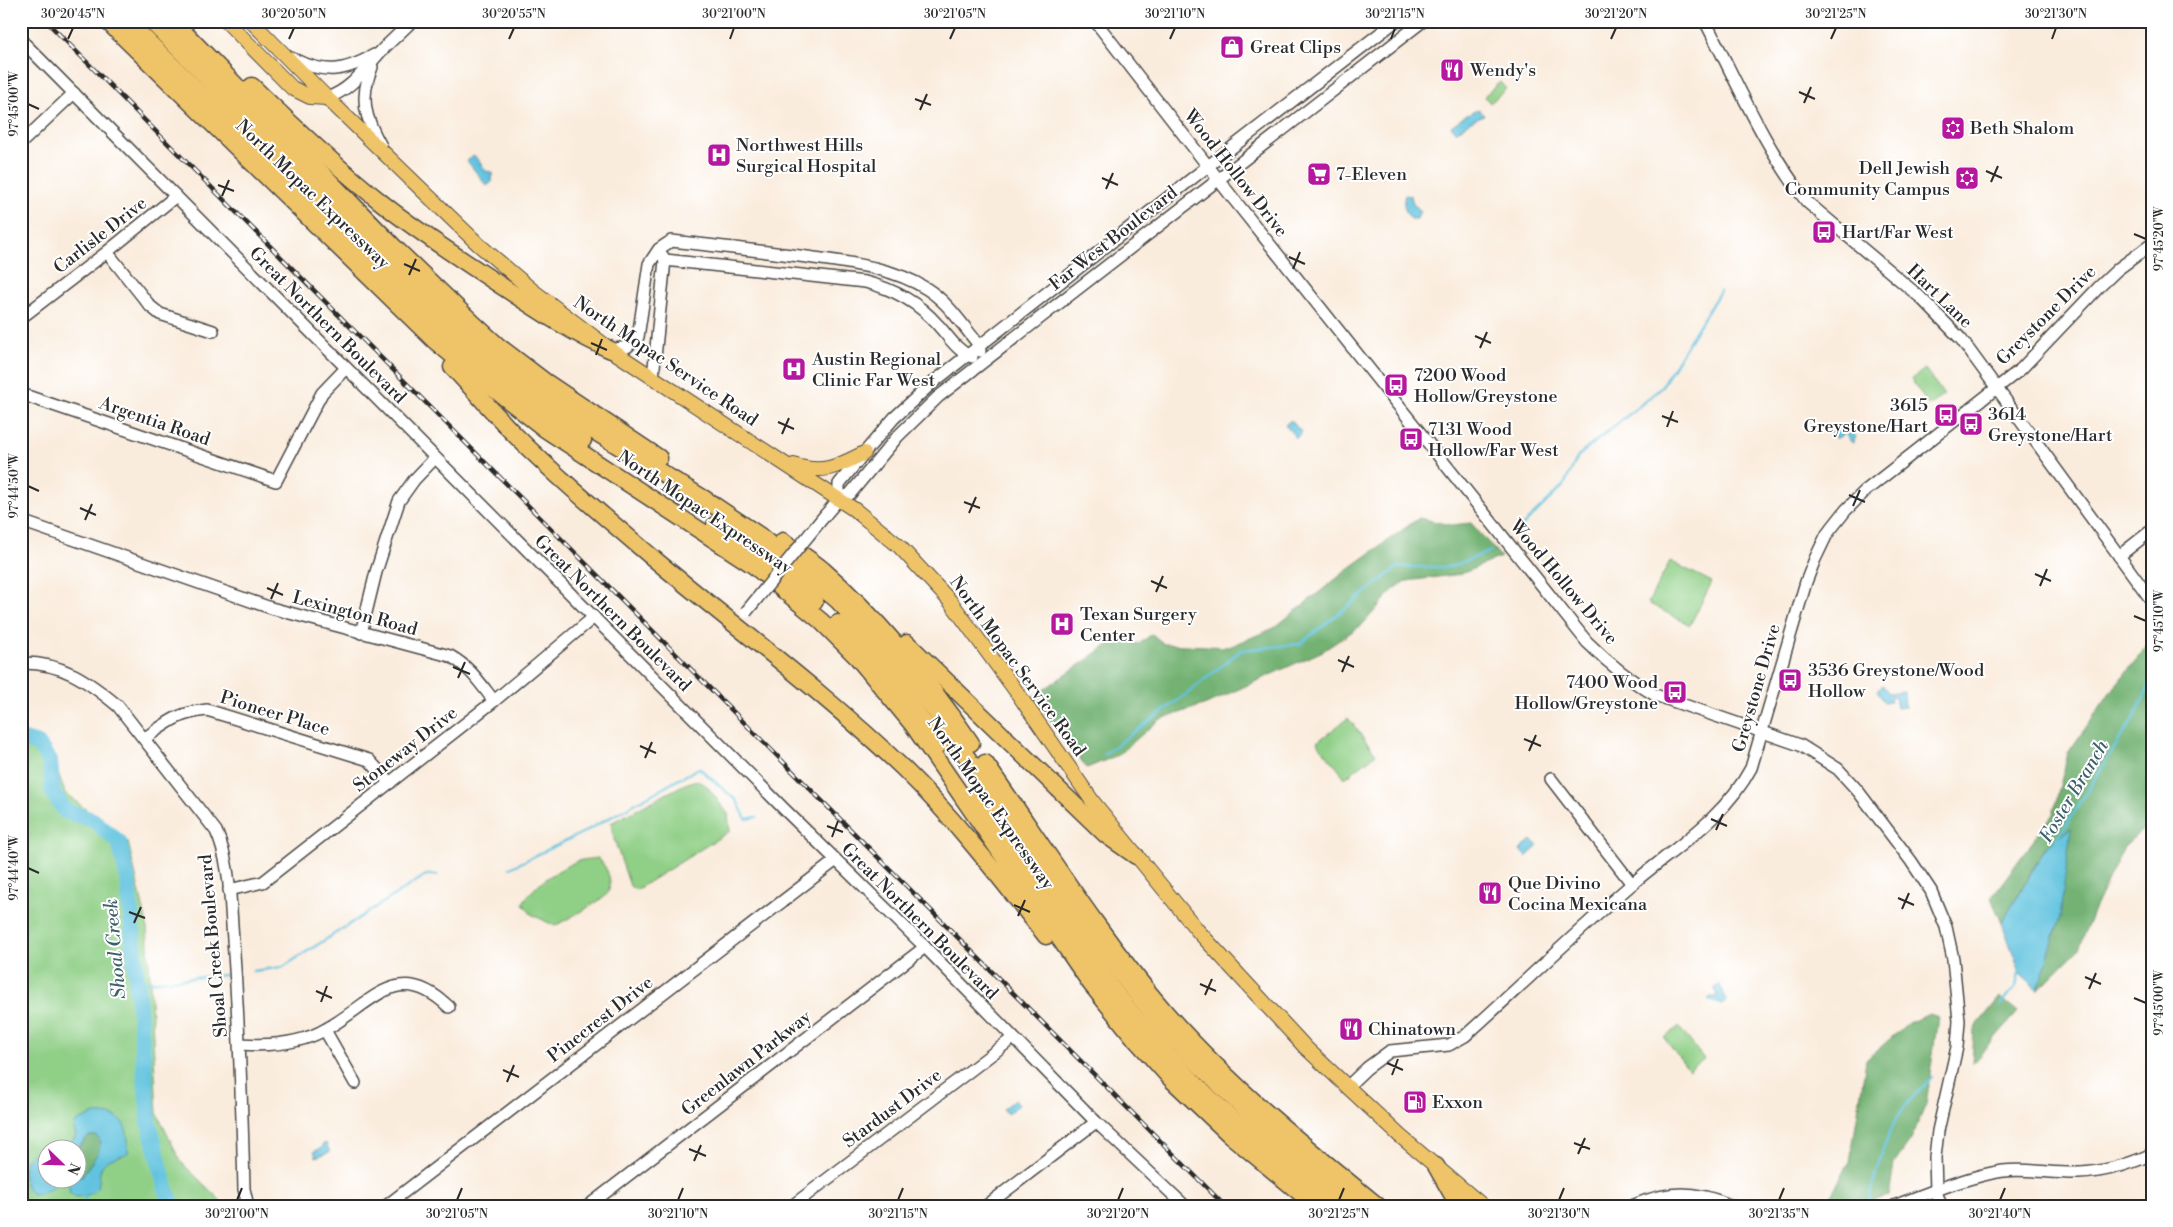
<svg xmlns="http://www.w3.org/2000/svg" width="2173" height="1227" font-family="'Libre Bodoni',serif">
<style>
.green{fill:#8fcf86;stroke:#5d7d58;fill-rule:evenodd}
.forest{fill:#73b273;stroke:#4f6e4f}
.water{fill:#61c3df;stroke:#467785;fill-rule:evenodd}
.lines{fill:none;stroke-linecap:round;stroke-linejoin:round}
.stream{stroke:#61c3df;stroke-width:2.5}
.river{stroke:#61c3df;stroke-width:16}
.minor-casing{stroke:#4a4846;stroke-width:14}
.major-casing{stroke:#4a4846;stroke-width:16}
.highway-casing{stroke:#4a4846;stroke-width:19}
.minor{stroke:#fff;stroke-width:11}
.major{stroke:#efc469;stroke-width:14}
.highway{stroke:#efc469;stroke-width:16}
.rail-casing{stroke:#2b2b2b;stroke-width:4.5}
.rail{stroke:#fff;stroke-width:2.5;stroke-dasharray:8;stroke-linecap:butt}
.minor-bridge-casing{stroke:#4a4846;stroke-width:14;stroke-linecap:butt}
.minor-bridge{stroke:#fff;stroke-width:11}
.ticks{fill:none;stroke:#2b2b2b;stroke-width:2}
.labels{text-anchor:middle;stroke-width:4;stroke-linejoin:round;paint-order:stroke}
.poi-label{font-size:18px;fill:#2b2b2b;stroke:#fff;text-anchor:start}
.street-label{font-size:18px;fill:#2b2b2b;stroke:#fff}
.water-label{font-size:19px;font-style:italic;fill:#3e606a;stroke:#fff}
.neatline{fill:none;stroke:#2b2b2b;stroke-width:2}
.ticks-label{font-size:12px;text-anchor:middle;fill:#2b2b2b}
</style>
<rect width="100%" height="100%" fill="#fff"/>
<filter id="ink" filterUnits="userSpaceOnUse"><feTurbulence type="fractalNoise" baseFrequency=".02" numOctaves="2"/><feDisplacementMap in="SourceGraphic" scale="10" xChannelSelector="R" yChannelSelector="G"/><feConvolveMatrix kernelMatrix="1 2 1 2 8 2 1 2 1" color-interpolation-filters="sRGB"/></filter>
<filter id="wash" filterUnits="userSpaceOnUse"><feTurbulence type="fractalNoise" baseFrequency=".0096" numOctaves="4" result="noise"/><feDisplacementMap in="SourceGraphic" scale="20" xChannelSelector="R" yChannelSelector="G"/><feGaussianBlur stdDeviation="1.12" result="paint"/><feColorMatrix in="noise" values="0 0 0 0 0 0 0 0 0 0 0 0 0 0 0 0 0 1.4 0 .05"/><feComposite in="paint" operator="in"/></filter>
<g filter="url(#wash)">
<rect width="100%" height="100%" fill="#faecdd"/>
<g class="green">
<path d="M1500 82 1506 89 1490 103 1484 96Z"/>
<path d="M1925 369 1944 395 1929 406 1911 379Z"/>
<path d="M1670 561 1712 582 1690 625 1648 603Z"/>
<path d="M1348 718 1376 754 1345 778 1317 742Z"/>
<path d="M21 735 49 746 65 793 128 842 147 924 157 1113 181 1162 226 1206H21ZM48 1150H78V1180H48Z"/>
<path d="M696 780 707 786 728 814 730 831 636 890 630 886 614 839 611 823 683 785Z"/>
<path d="M598 858C607 867 614 881 607 894 602 901 565 920 555 926L531 914 523 903C531 887 561 867 578 861 584 859 592 859 598 858Z"/>
<path d="M1679 1027 1704 1059 1689 1070 1664 1038Z"/>
</g>
<g class="forest">
<path d="M1419 518 1451 525 1471 523 1501 557 1461 574 1407 581 1394 589 1362 625 1323 651 1206 704 1159 720 1118 755 1087 768 1033 697 1118 638 1139 644 1152 634 1164 644 1229 647 1274 628 1351 567Z"/>
<path d="M2152 640V822L2125 845 2094 909 2079 949 2038 990 2060 917 2046 846 2002 923 1991 898 2053 814 2068 753 2111 691Z"/>
<path d="M2000 997 2018 1012 1972 1064 1974 1029Z"/>
<path d="M1930 1014 1938 1017 1926 1104 1911 1140 1894 1164 1889 1196 1851 1206 1825 1205 1850 1162 1866 1060 1908 1023Z"/>
<path d="M89 1136H96L101 1141 98 1153 82 1176H78V1150H76Z"/>
</g>
<g class="water">
<path d="M1479 109 1484 115 1469 122 1456 132 1451 126 1465 116Z"/>
<path d="M474 155 487 172 490 171 493 173 491 178 493 181 487 186 467 161Z"/>
<path d="M1405 195 1411 196 1413 204 1420 210 1417 219H1411C1405 214 1402 202 1405 195Z"/>
<path d="M1291 420 1302 433 1296 438 1285 425Z"/>
<path d="M1847 424 1856 437 1853 443 1849 440 1845 433 1836 439 1831 431 1837 427 1840 431Z"/>
<path d="M1883 685 1888 693 1904 691 1905 707 1897 708 1895 696 1890 697 1891 701 1884 702 1877 690Z"/>
<path d="M2071 828 2060 917 2038 990 2021 975 2002 923 2047 846Z"/>
<path d="M1532 840 1538 846 1526 857 1520 850Z"/>
<path d="M1719 985 1726 997V1002L1722 1005 1708 1000 1710 997H1717V993L1714 988Z"/>
<path d="M1015 1100 1019 1105 1007 1114 1003 1109Z"/>
<path d="M95 1114C124 1113 129 1125 128 1153 122 1156 110 1158 106 1162 91 1174 112 1193 76 1197L70 1193 69 1184C50 1180 50 1196 32 1194 26 1189 25 1185 24 1177 18 1151 49 1145 68 1146L76 1136 74 1128 76 1122ZM89 1136H96L101 1141 98 1153 82 1176H78V1180H48V1150L76 1149Z"/>
<path d="M326 1143 330 1152 316 1157 314 1151 322 1148 323 1144Z"/>
</g>
<g class="lines">
<g class="stream">
<path d="M1517 531 1564 485 1578 456 1660 389 1720 291"/>
<path d="M1104 754 1188 693 1241 650 1300 644 1398 567H1450L1491 551"/>
<path d="M2056 841 2137 712 2152 679"/>
<path d="M510 868 584 832 699 768 737 801 746 819 757 817"/>
<path d="M253 971 283 967 426 875H437"/>
<path d="M137 983 225 975"/>
<path d="M2000 1006 2016 986 2020 969"/>
<path d="M84 1196 87 1206"/>
<path d="M1870 1200C1873 1178 1887 1133 1899 1115 1907 1101 1921 1089 1932 1077"/>
</g>
<path class="river" d="M21 739 38 744 50 762 53 793 65 811 93 820 119 842 128 880 149 1123 167 1192 173 1206"/>
</g>
</g>
<g filter="url(#ink)">
<g class="lines">
<g class="minor-casing">
<g id="minor">
<path d="M1095 21 1232 197 1587 642C1608 663 1629 680 1655 695L1800 745 1838 769 1858 791 1911 861 1931 891 1946 927 1953 959 1959 1021 1957 1047 1938 1131 1935 1157 1936 1191 1941 1206"/>
<path d="M1705 21C1737 82 1764 147 1807 202L1920 297 1961 339 2152 601"/>
<path d="M21 40 784 809 925 947 1096 1122 1185 1206"/>
<path d="M291 58C324 74 342 73 374 55"/>
<path d="M372 67C359 98 365 118 381 146"/>
<path d="M327 98C353 89 365 68 383 49 392 40 402 31 412 21"/>
<path d="M21 143 74 93"/>
<path d="M107 252 150 306 160 314 213 331"/>
<path d="M665 260 865 282C894 289 918 302 938 325 949 337 957 351 972 357"/>
<path d="M21 318 107 252 176 196"/>
<path d="M611 350 627 347 638 337 649 264 659 249 671 241C717 246 762 251 807 257 849 263 892 267 927 289 949 303 963 326 979 345L980 351"/>
<path d="M653 377 665 260 662 255"/>
<path d="M21 394 276 481 322 393 345 369"/>
<path d="M839 499V484L864 453 894 418 931 384 1208 166 1396 21"/>
<path d="M826 514 839 499 850 494 898 436 938 397 1423 21"/>
<path d="M21 521 271 608 450 656C470 667 480 683 494 701"/>
<path d="M2119 556 2152 530"/>
<path d="M361 633 376 572 399 501 414 480 435 458"/>
<path d="M21 663C62 662 88 681 118 706L216 831C231 864 230 903 233 939 239 1022 242 1106 244 1189L248 1206"/>
<path d="M145 738C169 722 177 713 207 710L369 760 390 783"/>
<path d="M1551 779 1632 884"/>
<path d="M229 890 263 882 494 701 594 617"/>
<path d="M325 1030 355 1083"/>
<path d="M240 1044C268 1046 301 1044 326 1029 372 1004 398 958 449 1007"/>
<path d="M1347 1087 1367 1068 1390 1051 1449 1045 1465 1036C1521 986 1575 933 1632 884 1674 848 1724 819 1751 768L1806 582 1815 559 1827 534 1846 510 1865 491 2021 369 2099 287 2118 269 2152 244"/>
<path d="M386 1206 835 861"/>
<path d="M588 1206 925 947"/>
<path d="M792 1206 1013 1038"/>
<path d="M986 1206 1096 1122"/>
<path d="M1632 1206C1669 1190 1695 1190 1732 1206"/>
<path d="M1894 1206C1929 1193 1965 1177 2003 1171 2028 1168 2053 1174 2079 1173 2105 1172 2128 1165 2152 1154"/>
</g>
</g>
<g class="major-casing">
<g id="major">
<path d="M226 21 292 88 310 97 327 98"/>
<path d="M251 21 327 98 478 244 532 290 611 350 855 510 899 546 950 601 1016 691 1093 802 1198 931 1306 1048 1400 1136 1483 1206"/>
<path d="M794 465C823 475 838 466 864 453"/>
</g>
</g>
<g class="highway-casing">
<g id="highway">
<path d="M107 21 434 340 471 371 545 429 753 565 821 621 857 657 913 725 1091 984 1137 1041 1171 1079 1229 1134 1316 1206"/>
<path d="M127 21 431 320 510 388 583 440"/>
<path d="M151 21 424 296 484 350 579 422 703 498 760 536 837 600 899 665 936 712 1088 933 1160 1023 1192 1058 1260 1124 1359 1206"/>
<path d="M173 21 394 247 472 322 497 345 547 383 659 458"/>
<path d="M252 86C294 127 336 167 382 203 418 232 458 257 497 283 534 307 571 333 611 350"/>
<path d="M452 367C473 389 493 412 514 434 558 478 606 518 653 558 737 628 825 693 904 769 956 820 1001 879 1046 936"/>
<path d="M715 525 756 553 815 601"/>
<path d="M783 541C796 551 811 560 823 570 881 621 928 680 971 743"/>
<path d="M838 623 889 676 940 744"/>
<path d="M907 643 1106 835 1136 856"/>
<path d="M985 763C1044 847 1099 935 1165 1012 1229 1085 1303 1145 1378 1206"/>
<path d="M975 795C1039 888 1101 984 1179 1067 1227 1118 1281 1162 1335 1206"/>
<path d="M1436 1166 1452 1194 1465 1206"/>
</g>
</g>
<use href="#minor" class="minor"/>
<use href="#major" class="major"/>
<use href="#highway" class="highway"/>
<g class="rail-casing">
<path id="rail" d="M46 21 1225 1206"/>
</g>
<use href="#rail" class="rail"/>
<g class="minor-bridge-casing">
<path id="minor-bridge" d="M746 612 826 514"/>
</g>
<use href="#minor-bridge" class="minor-bridge"/>
</g>
</g>
<path class="ticks" d="M68 39 73 28M289 39 294 28M509 39 514 28M730 39 734 28M950 39 955 28M1170 39 1175 28M1391 39 1395 28M1611 39 1616 28M1831 39 1836 28M2052 39 2056 28M1799 92 1815 99M915 99 931 105M1804 103 1811 87M28 104 39 109M920 110 927 94M1986 171 2002 178M1102 178 1118 185M1991 182 1998 166M218 185 234 191M1106 189 1113 173M222 196 229 180M2134 234 2146 239M1289 257 1305 264M404 264 420 271M1293 269 1300 252M409 275 416 259M1475 336 1491 343M591 343 607 350M1480 348 1487 332M596 355 602 339M1662 416 1678 422M778 422 794 429M1667 427 1673 411M782 434 789 418M28 486 39 491M1849 495 1865 502M964 502 980 508M1853 506 1860 490M80 508 96 515M969 513 976 497M85 520 92 504M2035 574 2051 581M1151 581 1167 588M2040 586 2047 569M267 588 283 595M1156 592 1163 576M271 599 278 583M2134 616 2146 621M1338 660 1354 667M453 667 470 674M1342 672 1349 656M458 678 465 662M1524 739 1541 746M640 746 656 753M1529 751 1536 735M645 758 652 742M1711 819 1727 826M827 826 843 832M1716 830 1723 814M832 837 838 821M28 868 39 873M1898 898 1914 905M1014 905 1030 912M1902 909 1909 893M129 912 145 918M1018 916 1025 900M134 923 141 907M2085 977 2101 984M1200 984 1216 991M2089 989 2096 973M316 991 332 998M1205 995 1212 979M2134 998 2146 1003M321 1002 327 986M1387 1063 1403 1070M503 1070 519 1077M1392 1075 1398 1059M507 1082 514 1065M1574 1143 1590 1149M689 1149 706 1156M1578 1154 1585 1138M694 1161 701 1145M237 1200 242 1188M457 1200 462 1188M678 1200 683 1188M898 1200 903 1188M1118 1200 1123 1188M1339 1200 1344 1188M1559 1200 1564 1188M1779 1200 1784 1188M2000 1200 2005 1188"/>
<defs>
<g id="shop-square" transform="scale(1.25)"><rect x="-9" y="-9" width="18" height="18" rx="4" fill="#b5179e" stroke="#fff"/><path d="M-5-2.5h2.3a2.7 3.5 0 0 1 5.4 0H5L5.5 6h-11ZM-1.5-2.5h3a1.5 2.3 0 0 0-3 0Z" fill="#fff"/></g>
<g id="restaurant-square" transform="scale(1.25)"><rect x="-9" y="-9" width="18" height="18" rx="4" fill="#b5179e" stroke="#fff"/><path d="M-5-6h1v4h1v-4h1v4h1v-4h1v5L-1.5 .5V6h-2V.5L-5-1ZM5-6V6H3V1.5H1.5Q1.5-4 5-6Z" fill="#fff"/></g>
<g id="synagogue-square" transform="scale(1.25)"><rect x="-9" y="-9" width="18" height="18" rx="4" fill="#b5179e" stroke="#fff"/><path d="M0-6.5L5.6 3.2H-5.6ZM0 6.5L5.6-3.2H-5.6Z" fill="#fff"/></g>
<g id="hospital-square" transform="scale(1.25)"><rect x="-9" y="-9" width="18" height="18" rx="4" fill="#b5179e" stroke="#fff"/><path d="M-5-5h3v3.5h4V-5h3V5h-3V1.5h-4V5h-3Z" fill="#fff"/></g>
<g id="supermarket-square" transform="scale(1.25)"><rect x="-9" y="-9" width="18" height="18" rx="4" fill="#b5179e" stroke="#fff"/><path d="M-6-5.5h2.5l.6 2H6L4.5 2H-2.5L-4.4-4H-6ZM-1.5 3.2a1.3 1.3 0 1 0 .1 0ZM3 3.2a1.3 1.3 0 1 0 .1 0Z" fill="#fff"/></g>
<g id="bus-square" transform="scale(1.25)"><rect x="-9" y="-9" width="18" height="18" rx="4" fill="#b5179e" stroke="#fff"/><path d="M-5-6H5V4H4V6H2V4H-2V6H-4V4H-5ZM-3.5-4V0h7V-4ZM-3.5 1.2v1.5H-2V1.2ZM2 1.2v1.5H3.5V1.2Z" fill="#fff"/></g>
<g id="fuel-square" transform="scale(1.25)"><rect x="-9" y="-9" width="18" height="18" rx="4" fill="#b5179e" stroke="#fff"/><path d="M-5.5-6h7V0h2V4h1.3V-2.5L3-4.5l.8-.8L6-3V5H2.5V1h-1V6h-7ZM-4.2-4.7v3.2H.2V-4.7Z" fill="#fff"/></g>
</defs>
<g fill-rule="evenodd">
<use href="#shop-square" x="1232" y="47"/>
<use href="#restaurant-square" x="1452" y="70"/>
<use href="#synagogue-square" x="1953" y="128"/>
<use href="#hospital-square" x="719" y="155"/>
<use href="#supermarket-square" x="1319" y="174"/>
<use href="#synagogue-square" x="1967" y="178"/>
<use href="#bus-square" x="1824" y="232"/>
<use href="#hospital-square" x="794" y="369"/>
<use href="#bus-square" x="1396" y="385"/>
<use href="#bus-square" x="1946" y="415"/>
<use href="#bus-square" x="1971" y="424"/>
<use href="#bus-square" x="1411" y="439"/>
<use href="#hospital-square" x="1062" y="624"/>
<use href="#bus-square" x="1790" y="680"/>
<use href="#bus-square" x="1675" y="692"/>
<use href="#restaurant-square" x="1490" y="893"/>
<use href="#restaurant-square" x="1351" y="1029"/>
<use href="#fuel-square" x="1415" y="1102"/>
</g>
<g class="labels">
<g class="poi-label">
<text x="1250" y="53">Great Clips</text>
<text x="1470" y="76">Wendy's</text>
<text x="1970" y="134">Beth Shalom</text>
<text x="736" y="151">Northwest Hills<tspan x="736" dy="21">Surgical Hospital</tspan></text>
<text x="1950" y="174" text-anchor="end">Dell Jewish<tspan x="1950" dy="21">Community Campus</tspan></text>
<text x="1336" y="180">7-Eleven</text>
<text x="1842" y="238">Hart/Far West</text>
<text x="812" y="365">Austin Regional<tspan x="812" dy="21">Clinic Far West</tspan></text>
<text x="1414" y="381">7200 Wood<tspan x="1414" dy="21">Hollow/Greystone</tspan></text>
<text x="1928" y="411" text-anchor="end">3615<tspan x="1928" dy="21">Greystone/Hart</tspan></text>
<text x="1988" y="420">3614<tspan x="1988" dy="21">Greystone/Hart</tspan></text>
<text x="1428" y="435">7131 Wood<tspan x="1428" dy="21">Hollow/Far West</tspan></text>
<text x="1080" y="620">Texan Surgery<tspan x="1080" dy="21">Center</tspan></text>
<text x="1808" y="676">3536 Greystone/Wood<tspan x="1808" dy="21">Hollow</tspan></text>
<text x="1658" y="688" text-anchor="end">7400 Wood<tspan x="1658" dy="21">Hollow/Greystone</tspan></text>
<text x="1508" y="889">Que Divino<tspan x="1508" dy="21">Cocina Mexicana</tspan></text>
<text x="1368" y="1035">Chinatown</text>
<text x="1432" y="1108">Exxon</text>
</g>
<g class="street-label">
<text transform="translate(1236 173) rotate(52)" y="6">Wood Hollow Drive</text>
<text transform="translate(313 194) rotate(44)" y="6">North Mopac Expressway</text>
<text transform="translate(100 235) rotate(-38)" y="6">Carlisle Drive</text>
<text transform="translate(1113 238) rotate(-38)" y="6">Far West Boulevard</text>
<text transform="translate(1940 296) rotate(44)" y="6">Hart Lane</text>
<text transform="translate(2046 315) rotate(-45)" y="6">Greystone Drive</text>
<text transform="translate(328 325) rotate(45)" y="6">Great Northern Boulevard</text>
<text transform="translate(666 361) rotate(34)" y="6">North Mopac Service Road</text>
<text transform="translate(155 421) rotate(19)" y="6">Argentia Road</text>
<text transform="translate(705 512) rotate(34)" y="6">North Mopac Expressway</text>
<text transform="translate(1564 582) rotate(50)" y="6">Wood Hollow Drive</text>
<text transform="translate(355 613) rotate(15)" y="6">Lexington Road</text>
<text transform="translate(613 613) rotate(45)" y="6">Great Northern Boulevard</text>
<text transform="translate(1018 666) rotate(54)" y="6">North Mopac Service Road</text>
<text transform="translate(1756 688) rotate(-74)" y="6">Greystone Drive</text>
<text transform="translate(275 713) rotate(17)" y="6">Pioneer Place</text>
<text transform="translate(405 749) rotate(-38)" y="6">Stoneway Drive</text>
<text transform="translate(991 803) rotate(55)" y="6">North Mopac Expressway</text>
<text transform="translate(920 921) rotate(45)" y="6">Great Northern Boulevard</text>
<text transform="translate(213 946) rotate(-95)" y="6">Shoal Creek Boulevard</text>
<text transform="translate(600 1019) rotate(-38)" y="6">Pinecrest Drive</text>
<text transform="translate(746 1063) rotate(-38)" y="6">Greenlawn Parkway</text>
<text transform="translate(892 1108) rotate(-37)" y="6">Stardust Drive</text>
</g>
<g class="water-label">
<text transform="translate(2073 791) rotate(-59)" y="7">Foster Branch</text>
<text transform="translate(114 949) rotate(-95)" y="7">Shoal Creek</text>
</g>
</g>
<rect width="2173" height="1227" fill="none" stroke="#fff" stroke-width="55"/>
<g transform="translate(62 1164) rotate(113)"><circle r="24" fill="#ffffff" stroke="#aaaaaa"/>
<path d="M0-4L9 19L0 12L-9 19Z" fill="#b5179e"/>
<text y="-8" font-size="14" font-weight="bold" text-anchor="middle" fill="#2b2b2b">N</text>
</g>
<rect x="28" y="28" width="2118" height="1172" class="neatline"/>
<g class="ticks-label">
<text x="73" y="18">30°20'45"N</text>
<text x="294" y="18">30°20'50"N</text>
<text x="514" y="18">30°20'55"N</text>
<text x="734" y="18">30°21'00"N</text>
<text x="955" y="18">30°21'05"N</text>
<text x="1175" y="18">30°21'10"N</text>
<text x="1395" y="18">30°21'15"N</text>
<text x="1616" y="18">30°21'20"N</text>
<text x="1836" y="18">30°21'25"N</text>
<text x="2056" y="18">30°21'30"N</text>
<text transform="translate(14 104) rotate(-90)" y="4">97°45'00"W</text>
<text transform="translate(2159 239) rotate(-90)" y="4">97°45'20"W</text>
<text transform="translate(14 486) rotate(-90)" y="4">97°44'50"W</text>
<text transform="translate(2159 621) rotate(-90)" y="4">97°45'10"W</text>
<text transform="translate(14 868) rotate(-90)" y="4">97°44'40"W</text>
<text transform="translate(2159 1003) rotate(-90)" y="4">97°45'00"W</text>
<text x="237" y="1218">30°21'00"N</text>
<text x="457" y="1218">30°21'05"N</text>
<text x="678" y="1218">30°21'10"N</text>
<text x="898" y="1218">30°21'15"N</text>
<text x="1118" y="1218">30°21'20"N</text>
<text x="1339" y="1218">30°21'25"N</text>
<text x="1559" y="1218">30°21'30"N</text>
<text x="1779" y="1218">30°21'35"N</text>
<text x="2000" y="1218">30°21'40"N</text>
</g>
</svg>
